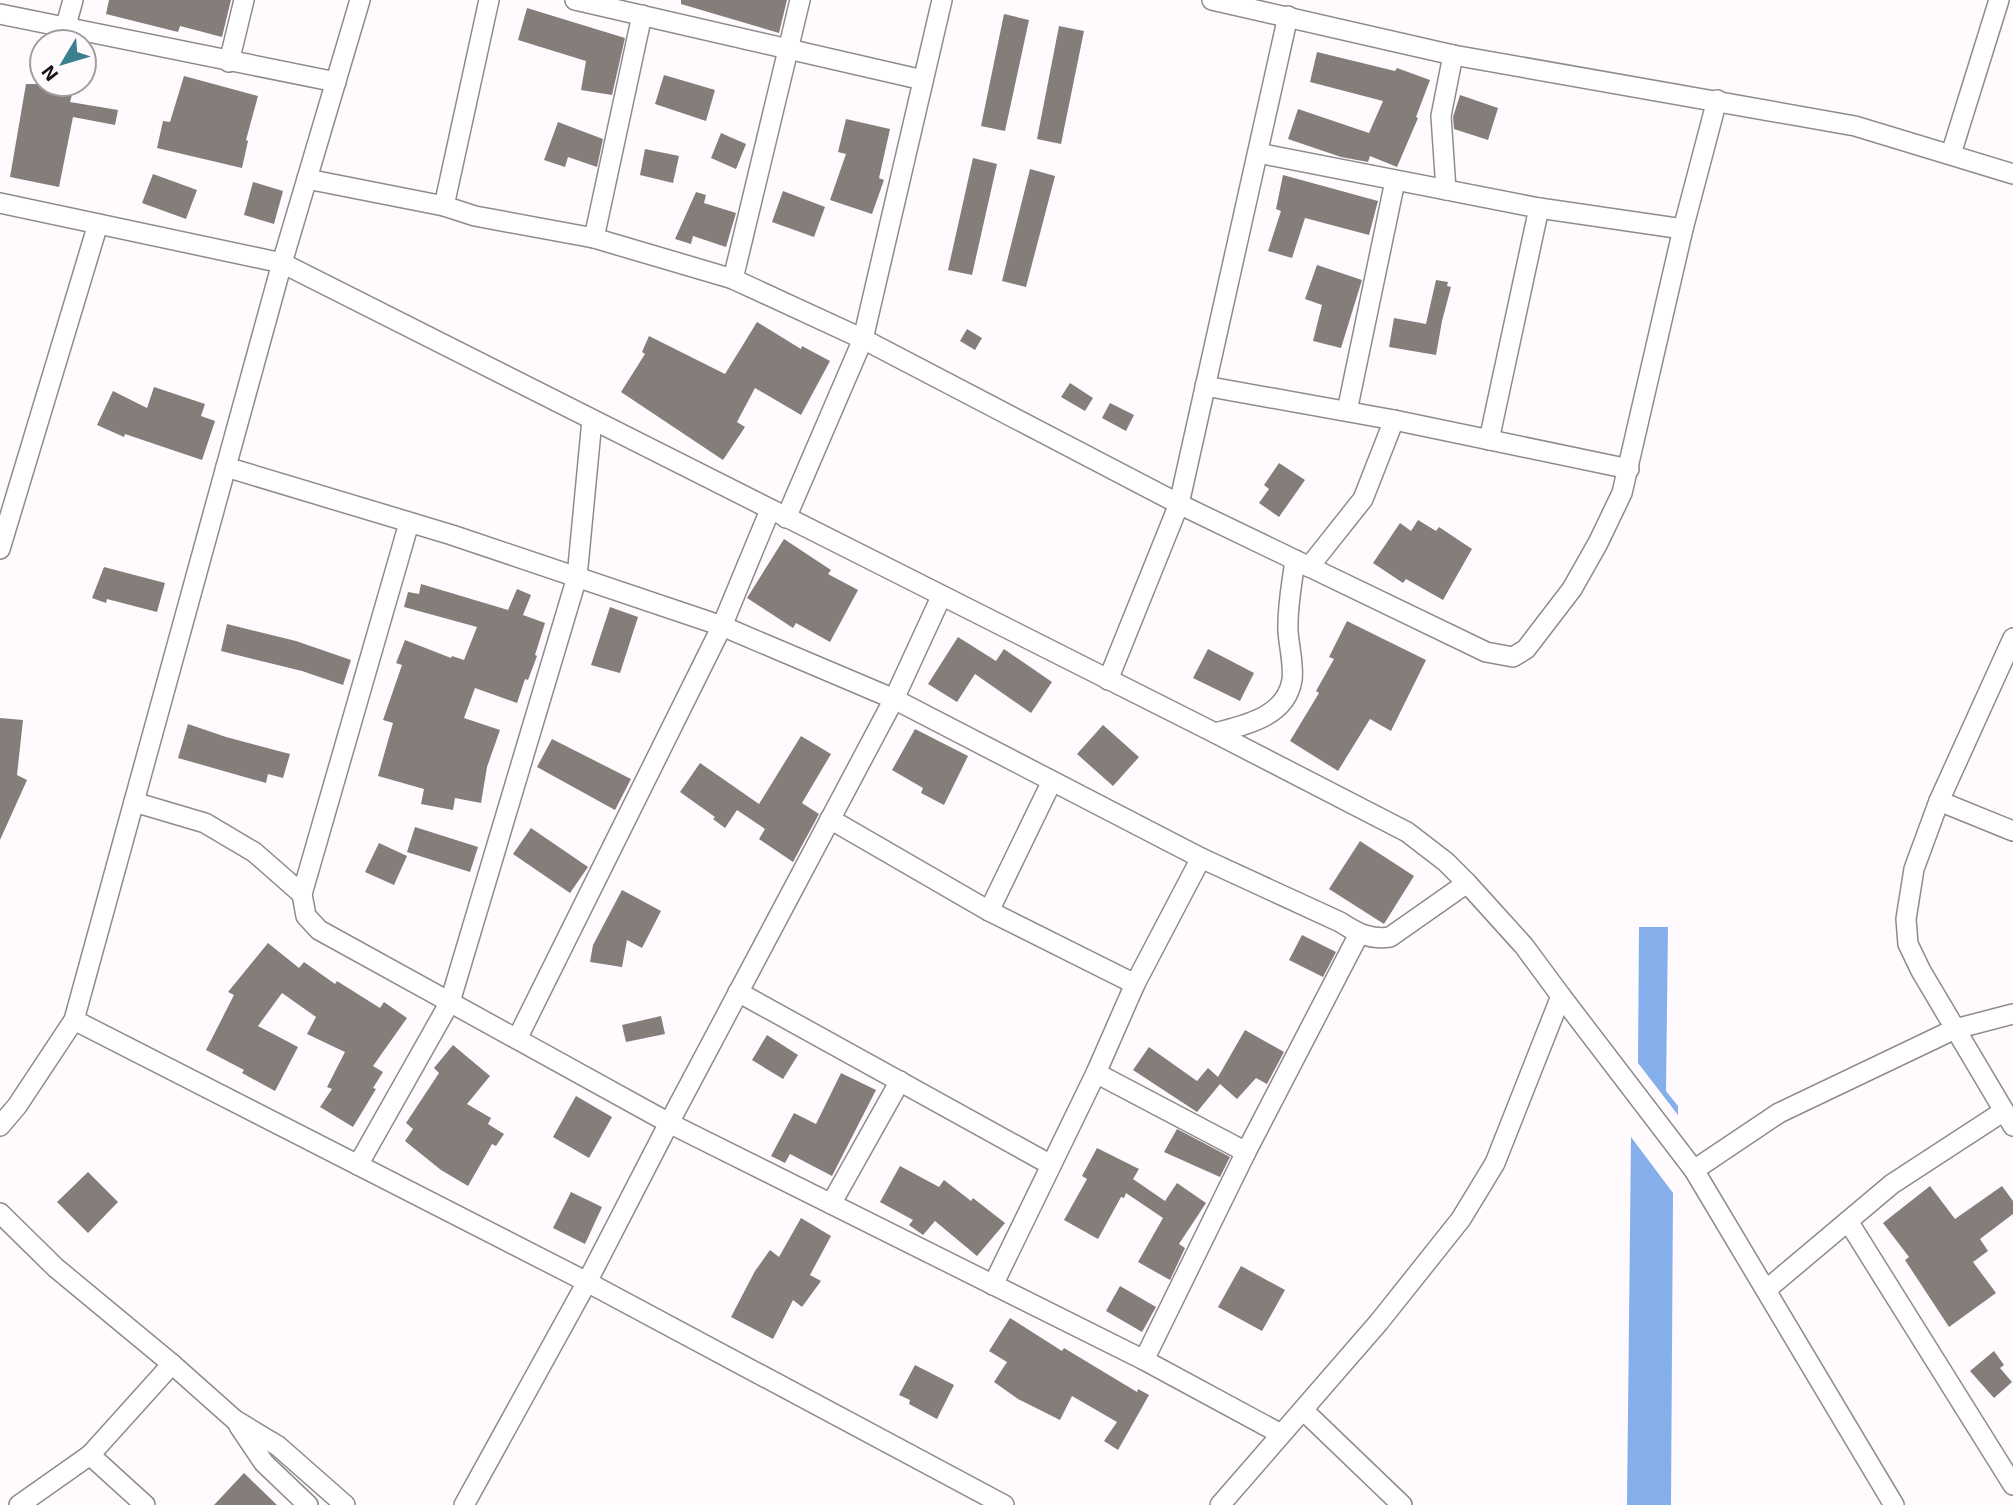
<svg xmlns="http://www.w3.org/2000/svg" width="2013" height="1505" font-family="'Exo 2',sans-serif">
<style>
.water{fill:#85afeb}
.building{fill:#847d7a}
.lines{fill:none;stroke-linecap:round;stroke-linejoin:round}
.minor-casing{stroke:#908a8f;stroke-width:22}
.minor{stroke:#fff;stroke-width:19}
</style>
<rect width="100%" height="100%" fill="#fffafe"/>
<g class="water">
<path d="M1639 927H1668L1666 1091 1678 1106V1115L1638 1063Z"/>
<path d="M1631 1137 1673 1193 1671 1505H1627Z"/>
</g>
<g class="building">
<path d="M109 0H231L222 37 180 26 178 32 106 14Z"/>
<path d="M681 0H787L779 33 681 4Z"/>
<path d="M527 8 625 38 612 95 581 90 586 61 518 40Z"/>
<path d="M1004 14 1029 20 1005 131 981 126Z"/>
<path d="M1059 26 1084 31 1061 144 1037 139Z"/>
<path d="M1317 52 1395 71 1397 68 1430 80 1416 117 1418 118 1397 167 1370 156 1368 162 1341 157 1288 139 1298 109 1369 133 1383 101 1310 82Z"/>
<path d="M664 75 715 90 706 121 655 104Z"/>
<path d="M184 76 258 96 246 140 248 141 242 168 157 148 163 121 170 122Z"/>
<path d="M26 84H75L70 102 118 110 115 125 73 117 59 187 10 177Z"/>
<path d="M1460 95 1498 108 1488 140 1454 129 1453 117Z"/>
<path d="M846 119 890 129 879 178 884 180 872 214 830 200 846 154 838 152Z"/>
<path d="M558 122 603 139 597 167 568 157 565 167 544 160Z"/>
<path d="M721 133 746 144 736 169 711 158Z"/>
<path d="M645 149 679 156 673 183 640 175Z"/>
<path d="M973 158 997 164 972 275 948 270Z"/>
<path d="M1030 169 1055 176 1026 287 1002 281Z"/>
<path d="M153 174 197 190 186 219 142 203Z"/>
<path d="M1283 175 1378 201 1369 235 1305 218 1292 258 1268 251 1281 211 1276 209Z"/>
<path d="M253 182 283 191 274 224 244 215Z"/>
<path d="M783 191 825 207 814 237 772 222Z"/>
<path d="M696 192 706 195 704 203 736 213 726 247 693 236 691 244 675 239Z"/>
<path d="M1317 265 1362 280 1341 348 1313 341 1322 305 1305 299Z"/>
<path d="M1436 280 1448 282 1447 286 1451 287 1442 321 1436 355 1389 347 1394 318 1426 324Z"/>
<path d="M757 322 801 349 802 346 830 361 801 415 755 388 737 422 745 427 723 460 621 392 645 354 642 352 649 336 725 374Z"/>
<path d="M967 329 982 338 975 350 960 341Z"/>
<path d="M1070 383 1093 398 1085 411 1061 397Z"/>
<path d="M154 387 205 404 201 416 215 421 202 460 125 434 124 437 97 425 113 391 147 408Z"/>
<path d="M1110 403 1134 415 1126 431 1102 418Z"/>
<path d="M1279 463 1305 480 1279 517 1259 503 1269 489 1264 485Z"/>
<path d="M1418 520 1436 531 1439 527 1472 549 1443 600 1406 579 1403 583 1373 563 1400 523 1411 531Z"/>
<path d="M784 539 831 570 828 574 858 590 830 642 796 623 793 628 747 598Z"/>
<path d="M104 567 165 583 157 612 107 599 106 603 92 598Z"/>
<path d="M421 584 508 610 517 589 531 595 523 615 545 623 535 655 537 656 528 680 525 679 517 703 475 688 464 718 500 730 487 767 481 803 455 798 453 810 421 804 424 789 378 776 393 723 383 720 402 665 396 663 405 640 451 658 452 656 464 660 477 627 404 607 408 592 419 594Z"/>
<path d="M610 607 638 617 620 673 591 665Z"/>
<path d="M1347 621 1426 660 1391 731 1370 719 1338 771 1290 741 1319 693 1316 691 1334 659 1329 657Z"/>
<path d="M227 624 296 641 351 660 343 685 302 671 221 651Z"/>
<path d="M958 637 996 661 1004 649 1052 682 1031 713 975 674 957 702 928 684Z"/>
<path d="M1208 649 1254 673 1240 701 1193 678Z"/>
<path d="M0 718 23 720 17 775 27 780 0 840Z"/>
<path d="M188 724 226 737 290 754 283 778 268 774 266 783 178 758Z"/>
<path d="M1103 725 1139 757 1113 786 1077 754Z"/>
<path d="M915 729 968 756 944 805 921 793 923 788 892 770Z"/>
<path d="M801 736 831 754 802 803 819 814 793 862 759 839 765 829 737 810 725 828 713 819 715 817 680 792 700 763 759 804Z"/>
<path d="M552 739 631 779 615 810 537 767Z"/>
<path d="M415 827 478 847 470 872 407 852Z"/>
<path d="M531 828 588 867 570 893 513 854Z"/>
<path d="M1360 841 1414 876 1384 924 1329 889Z"/>
<path d="M379 843 407 856 394 885 365 872Z"/>
<path d="M622 890 661 911 642 948 627 940 622 967 590 962 593 945Z"/>
<path d="M1302 935 1336 952 1323 977 1289 960Z"/>
<path d="M268 943 299 968 304 962 335 984 337 981 380 1008 384 1002 407 1018 373 1066 383 1072 373 1088 376 1089 353 1127 320 1107 332 1089 327 1087 345 1052 307 1034 316 1017 282 993 258 1026 298 1047 275 1091 242 1073 244 1070 206 1050 234 995 228 992Z"/>
<path d="M661 1016 665 1034 626 1042 622 1025Z"/>
<path d="M1245 1030 1284 1052 1267 1084 1256 1078 1237 1099 1220 1084 1197 1112 1133 1070 1149 1047 1197 1081 1208 1068 1218 1077Z"/>
<path d="M767 1035 798 1055 783 1079 752 1060Z"/>
<path d="M453 1045 490 1076 467 1104 491 1118 488 1124 504 1134 496 1146 492 1144 468 1186 441 1170 405 1141 413 1129 406 1123 439 1073 434 1068Z"/>
<path d="M841 1073 876 1090 832 1176 790 1154 785 1163 771 1156 794 1113 816 1124Z"/>
<path d="M576 1096 612 1117 589 1158 553 1137Z"/>
<path d="M1177 1129 1230 1157 1220 1177 1164 1152Z"/>
<path d="M1097 1148 1139 1169 1133 1179 1165 1201 1177 1183 1206 1203 1179 1244 1185 1248 1170 1280 1138 1262 1163 1218 1126 1193 1124 1198 1121 1197 1098 1239 1064 1220 1087 1179 1082 1176Z"/>
<path d="M900 1166 939 1187 944 1180 971 1201 973 1198 1005 1223 977 1256 935 1221 923 1235 909 1225 913 1220 880 1202Z"/>
<path d="M88 1172 118 1202 88 1233 57 1202Z"/>
<path d="M1930 1186 1955 1219 2002 1186 2013 1201V1214L1980 1239 1988 1251 1973 1262 1996 1293 1949 1327 1905 1260 1909 1257 1883 1223Z"/>
<path d="M571 1192 602 1207 585 1244 553 1228Z"/>
<path d="M801 1218 831 1236 810 1275 821 1281 802 1307 793 1300 773 1339 731 1317 755 1271 770 1250 779 1257Z"/>
<path d="M1241 1266 1285 1290 1262 1331 1218 1307Z"/>
<path d="M1120 1286 1156 1307 1142 1332 1106 1311Z"/>
<path d="M1010 1318 1062 1351 1064 1348 1137 1392 1138 1389 1149 1395 1118 1450 1104 1441 1117 1422 1072 1396 1060 1420 1018 1399 994 1382 1007 1362 989 1351Z"/>
<path d="M1994 1351 2004 1365 2000 1368 2012 1382 1994 1398 1970 1371Z"/>
<path d="M915 1365 954 1385 937 1419 909 1404 910 1400 899 1395Z"/>
<path d="M244 1473 277 1505H214Z"/>
</g>
<g class="lines">
<g class="minor-casing">
<g id="minor">
<path d="M489 0 444 206 475 216 594 238 733 279 863 339 1179 504 1486 652 1513 657 1526 649 1572 589 1598 543 1622 493 1683 229 1717 100"/>
<path d="M575 0 923 80"/>
<path d="M1212 0 1453 55 1855 126 2013 174"/>
<path d="M0 14 336 82"/>
<path d="M65 29 73 0"/>
<path d="M229 62 244 0"/>
<path d="M1258 153 1539 208 1683 229"/>
<path d="M1951 154 1999 0"/>
<path d="M307 179 444 206"/>
<path d="M1446 190 1441 116 1453 55"/>
<path d="M0 203 282 263 1215 733 1407 832 1446 862 1467 883 1524 946 1561 996 1495 1163 1461 1219 1379 1322 1220 1505"/>
<path d="M594 238 642 15"/>
<path d="M733 279 800 0"/>
<path d="M1205 386 1394 420 1629 469"/>
<path d="M1347 411 1395 181"/>
<path d="M1489 440 1539 208"/>
<path d="M226 467 452 535 722 626 894 699 1201 858 1340 922C1357 933 1370 940 1390 937L1467 883"/>
<path d="M786 518 863 339 942 0"/>
<path d="M409 523 302 894 306 916 319 930 669 1123 1144 1360 1246 1152 1359 934"/>
<path d="M0 549 98 224"/>
<path d="M1309 567 1363 499 1394 420"/>
<path d="M2013 638 1939 801 1914 869 1906 919 1908 944 1921 971 2013 1126"/>
<path d="M1108 680 1179 504 1288 16"/>
<path d="M1215 733C1245 725 1286 717 1292 680 1294 664 1289 647 1288 631 1287 607 1292 584 1295 560"/>
<path d="M1939 801 2013 831"/>
<path d="M134 802 205 823 254 852 302 894"/>
<path d="M830 819 989 911 1135 984 1201 858"/>
<path d="M989 911 1052 781"/>
<path d="M738 992 1051 1165"/>
<path d="M1561 996 1694 1170 1894 1505"/>
<path d="M74 1020 587 1282 1004 1505"/>
<path d="M517 1039 722 626 770 510"/>
<path d="M1096 1073 1246 1152"/>
<path d="M0 1126 17 1106 74 1020 282 263 360 0"/>
<path d="M358 1165 450 1002 577 577 592 420"/>
<path d="M1694 1170 1779 1113 1955 1029 2013 1014"/>
<path d="M831 1204 900 1081"/>
<path d="M0 1213 56 1268 172 1364 235 1420 278 1446 345 1505"/>
<path d="M1848 1221 2013 1485"/>
<path d="M993 1285 1096 1073 1135 984"/>
<path d="M1766 1290 1892 1184 2004 1111"/>
<path d="M1144 1360 1281 1434"/>
<path d="M1303 1410 1402 1505"/>
<path d="M239 1426 264 1463 308 1505"/>
<path d="M90 1455 145 1505"/>
<path d="M19 1505 90 1455 172 1364"/>
<path d="M464 1505 587 1282 669 1123 894 699 941 597"/>
</g>
</g>
<use href="#minor" class="minor"/>
</g>
<g transform="translate(63 63) rotate(232)"><circle r="33" fill="#fffafe" stroke="#a19ea1" stroke-width="2"/>
<path d="M0-5L12 26L0 18L-12 26Z" fill="#3b818d"/>
<text y="-10" font-size="19" font-weight="bold" text-anchor="middle" fill="#151315">N</text>
</g>
</svg>
